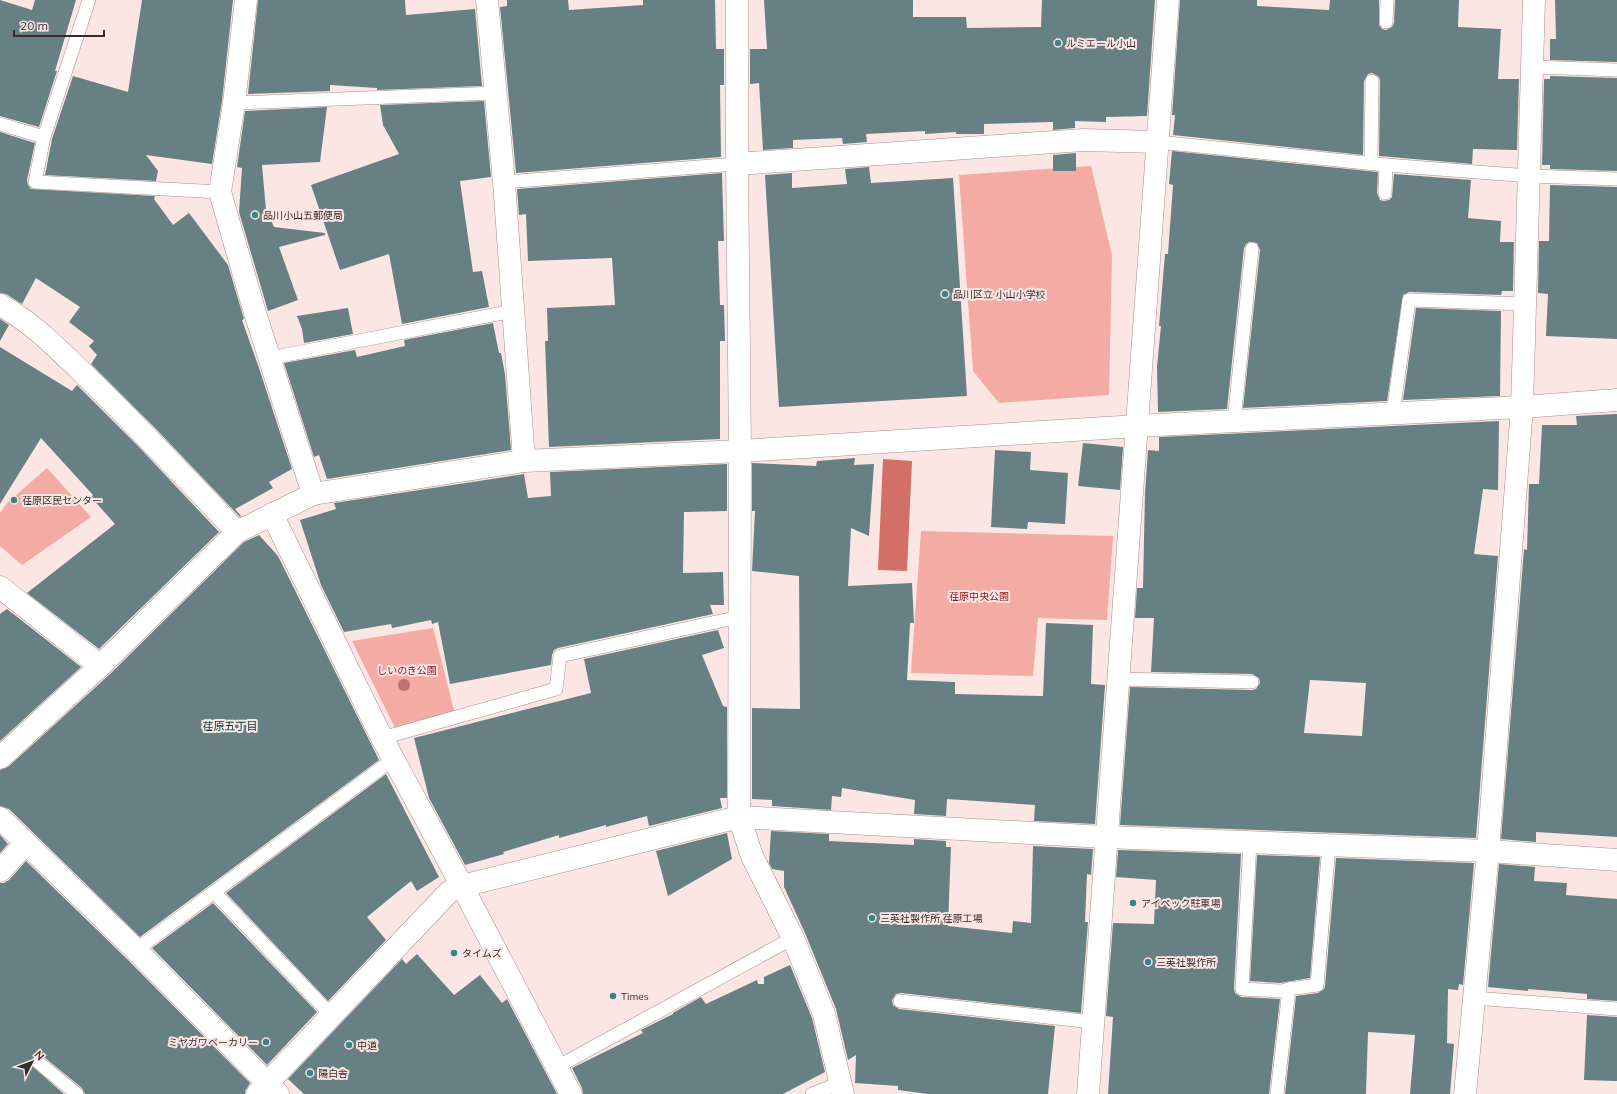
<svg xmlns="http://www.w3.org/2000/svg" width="1617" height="1094" font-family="Mulish,'Noto Sans JP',sans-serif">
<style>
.green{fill:#f3aba3}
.water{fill:#d27067}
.building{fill:#668084;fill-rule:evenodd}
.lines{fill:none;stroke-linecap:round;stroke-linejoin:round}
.lane-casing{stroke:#a88e8b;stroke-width:14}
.street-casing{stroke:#a88e8b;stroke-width:23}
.lane{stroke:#fff;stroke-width:13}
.street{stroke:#fff;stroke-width:22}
.tree{fill:#be7272}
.poi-dot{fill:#3b828b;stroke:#fce6e3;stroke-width:1.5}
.labels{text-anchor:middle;stroke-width:4;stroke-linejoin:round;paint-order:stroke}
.poi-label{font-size:10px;fill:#352b29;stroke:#fce6e3;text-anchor:start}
.park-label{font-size:10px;fill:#8c1316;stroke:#fce6e3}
.neighbourhood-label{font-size:11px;fill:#004148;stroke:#fce6e3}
</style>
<rect width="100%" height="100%" fill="#fce6e3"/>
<g class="green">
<path d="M1091 166 1112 255 1109 395 999 403 973 371 959 175Z"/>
<path d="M47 468 91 517 22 565 0 546V513L8 502Z"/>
<path d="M921 531 1113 536 1107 620 1038 618 1033 676 911 673Z"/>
<path d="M433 628 455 714 396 730 352 641Z"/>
</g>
<path class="water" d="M883 459 912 461 907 571 878 570Z"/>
<g class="building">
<path d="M0 0 32 10 35 0H76L55 71H57L39 127 0 116Z"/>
<path d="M142 0H233L222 101 212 164 146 155 158 171 156 181 45 175 52 139 73 76 128 92Z"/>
<path d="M258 0H405L406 15 475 9 482 86 377 90V88L330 85V91L248 94Z"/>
<path d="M507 0H568L569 10 643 5V0H715L716 49H724V85H720L721 157 516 173 500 7 507 6Z"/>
<path d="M764 0H913V17H966L967 28 1041 27 1042 0H1155L1147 116 1106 117V122L1075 121V128L1053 130V122L984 124V134H956V132L925 134V131L866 134 867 142 843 144 842 138 793 140V148L763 150 759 83 750 84V49H767Z"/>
<path d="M1180 0H1257V6L1329 10 1330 0H1379V25L1382 29 1386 30 1392 27 1394 23 1395 0H1459L1458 27 1501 29 1498 79H1519L1517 150 1473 149 1472 164 1379 156 1380 81 1379 77 1372 73 1368 74 1364 81 1363 155 1173 135 1175 115H1172Z"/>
<path d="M1555 0H1617V62L1550 60V39H1556Z"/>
<path d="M1550 76 1617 78V171L1550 169V165H1542L1544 79H1550Z"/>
<path d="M484 101 491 177 460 181 473 272 482 271 489 307 402 324 389 254 340 270 311 185 399 154 383 125 380 105Z"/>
<path d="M327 107 320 162 262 165 266 210 274 227 325 233V235L279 247 298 300 268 311 239 212 242 168 237 167 245 111Z"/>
<path d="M0 132 35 143 27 180 28 185 31 189 155 196 154 199 173 225 189 213 228 265 244 319 242 320 259 368 292 469 269 482 273 488 235 509 241 516 240 517 155 428 91 364 97 355 89 346 94 341 69 322 80 307 36 278 22 304 6 294 0 293Z"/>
<path d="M1172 151 1378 172 1377 193 1380 200 1384 201 1389 200 1392 197 1394 174 1471 180 1468 218 1501 221 1500 242H1514L1513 291H1502L1501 295 1409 292 1403 295 1387 401 1243 408 1260 250 1257 243 1249 242 1246 244 1244 248 1227 409 1158 412 1157 367 1161 326H1159L1165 254H1168L1173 185 1169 184Z"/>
<path d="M1076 153V171H1053V155Z"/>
<path d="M869 167 871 183 953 178 967 396 779 407 765 175 792 173V188L847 184 845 169Z"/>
<path d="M722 173 724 241H718L720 305H724L725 341H720V439L549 447 545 341H548L547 308 615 305 612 258 528 261 526 214 519 215 517 189Z"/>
<path d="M1550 185 1617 187V339L1546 336 1548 294 1538 293 1539 241H1549Z"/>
<path d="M348 308 353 334 304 343 302 329 297 316Z"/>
<path d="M1416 308 1501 311 1500 396 1403 400Z"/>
<path d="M0 319 9 325 0 341Z"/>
<path d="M493 323 499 353H501L505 374 511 450 327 479 319 455 314 457 284 363 355 350 357 357 405 346 404 340Z"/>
<path d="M0 347 72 391 77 385 138 446 219 532 99 649 27 593 115 524 91 497 93 495 41 438 0 504Z"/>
<path d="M1617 414V837L1536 832V842L1501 839 1524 549 1527 550 1529 484H1539L1542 425H1577L1576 416Z"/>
<path d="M1499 421 1498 490 1483 489 1474 554 1498 556 1476 838 1120 825 1130 687 1252 690 1256 689 1260 683 1259 678 1252 674 1151 672 1154 618H1135L1137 588H1143L1145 493 1148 450 1159 451V437ZM1310 680 1366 683 1362 736 1304 733Z"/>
<path d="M1083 443 1123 447 1120 490 1078 486Z"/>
<path d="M995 450 1031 452 1030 470 1068 473 1065 524 1028 522 1027 529 991 527Z"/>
<path d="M855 458 854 465 874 464 869 536 851 528 848 586 912 583 914 623H910L907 680 955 682V694L1043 696 1046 623 1093 625 1091 684 1105 685 1095 824 1034 821 1035 805 947 799 946 816 914 814 915 800 842 788 841 797 832 796 831 810 772 806V800L752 799V708L800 709 799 576 752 571 755 511H752V463L816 466 817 461Z"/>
<path d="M727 464V511L684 512 683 573 723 572 724 605H710L713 614 558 648 554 650 552 655 551 665 450 684 438 622 432 624 431 620 392 628 391 624 344 632 321 585 300 520 336 509 334 503 524 474 528 498 551 496 550 472Z"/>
<path d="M259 535 278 556 379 760 140 937 9 809 0 806V770L8 767 109 675 244 542Z"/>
<path d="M7 609 81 667 0 741V614Z"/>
<path d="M718 630 724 648 702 655 723 706 727 707V798H720L722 808 649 826 647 816 606 827V825L559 838V835L503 852 504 854 465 865 429 798 414 738 591 693 584 659Z"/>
<path d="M386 774 439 877 417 891 411 881 367 917 386 940 328 1001 226 893Z"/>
<path d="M771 831 829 834V841L914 845V839L946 841V847H951L948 926 1012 933 1013 921 1031 923 1033 846 1093 849 1091 875 1087 874 1085 922H1088L1081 1013 901 993 896 994 892 1000 893 1005 899 1009 1055 1026 1048 1094H928L898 1090V1086L855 1083 856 1055 848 1060 836 1009 805 933 784 887V871L772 869 769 863Z"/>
<path d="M727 833 732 859 668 896 656 851Z"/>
<path d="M0 835 8 844 0 853Z"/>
<path d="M1118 850 1241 854 1234 989 1235 993 1241 997 1280 999 1269 1094H1108L1113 1017 1106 1016 1113 923 1154 924 1156 880 1116 877Z"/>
<path d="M1257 855 1320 857 1310 978 1280 983 1250 981Z"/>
<path d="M1336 858 1474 863 1463 985 1459 984 1458 990 1448 989 1447 1043 1454 1044 1450 1094H1410L1415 1035 1368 1032 1366 1094H1285L1296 996 1318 993 1324 989 1325 986Z"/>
<path d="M26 861 127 959 250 1083 245 1091V1094H85L82 1088 44 1057 40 1055 33 1058 32 1066 64 1094H0V883H4L9 880Z"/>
<path d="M1499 864 1535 867 1534 881 1567 883 1566 895 1617 899V1001L1587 999V994L1528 989V991L1488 987Z"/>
<path d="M213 903 317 1012 267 1065 152 948Z"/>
<path d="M417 954 454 995 480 975 502 1003 507 999 557 1094H304L288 1079 402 959 406 964Z"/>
<path d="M790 965 812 1018 825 1072 783 1094H583L582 1088 572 1068 643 1033 641 1030 673 1014V1013L701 997 706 1004 757 980 758 984H764V977Z"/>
<path d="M1587 1015 1617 1017V1081L1584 1080Z"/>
</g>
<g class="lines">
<g class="lane-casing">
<g id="lane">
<path d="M89 0 44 137 35 182 220 192"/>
<path d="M1386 22 1387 0"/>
<path d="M1532 67 1617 70"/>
<path d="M234 103 496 93"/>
<path d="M0 124 44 137"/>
<path d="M1158 142 1386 165 1529 176 1617 179"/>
<path d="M1371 163 1372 81"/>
<path d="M504 182 737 164"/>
<path d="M1385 193 1386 165"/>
<path d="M270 358 513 311"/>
<path d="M1393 413 1409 300 1525 304"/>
<path d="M1234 421 1252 249"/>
<path d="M1118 679 1252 682"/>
<path d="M382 738 556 689 560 656 739 617"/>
<path d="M1250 842 1242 989 1281 991 1289 989"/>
<path d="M214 892 332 1016"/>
<path d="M136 950 392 760"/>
<path d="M1474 998 1617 1009"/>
<path d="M900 1001 1093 1022"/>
<path d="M39 1063 77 1094"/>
<path d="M557 1067 793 938"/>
<path d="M812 1094 840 1083"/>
<path d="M1277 1094 1289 989 1317 985 1329 845"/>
</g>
</g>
<g class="street-casing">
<g id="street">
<path d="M246 0 234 103 220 192 255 313 313 494"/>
<path d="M487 0 504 182 524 461"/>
<path d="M737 0V164L740 451 739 817 752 856 793 938 824 1014 843 1094"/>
<path d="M737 164 1083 140 1158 142"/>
<path d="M0 305C34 323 63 354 91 381 141 430 189 481 237 532"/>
<path d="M272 514 382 738 462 886 571 1094"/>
<path d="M0 587 100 666"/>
<path d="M0 758 100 666 237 532 313 494 524 461 740 451 1137 426 1522 407 1617 400"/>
<path d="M0 818 136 950 278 1094"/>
<path d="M0 871 26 843"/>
<path d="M257 1094 449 892 462 886 739 817 1105 837 1488 851 1617 860"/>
<path d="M1088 1094C1113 729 1143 365 1168 0"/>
<path d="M1465 1094 1488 851 1522 407 1534 0"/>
</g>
</g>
<use href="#lane" class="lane"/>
<use href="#street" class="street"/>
</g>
<circle class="tree" cx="404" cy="685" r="6"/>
<g class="poi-dot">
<circle cx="1058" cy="43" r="4"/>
<circle cx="255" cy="215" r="4"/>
<circle cx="945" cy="294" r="4"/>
<circle cx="14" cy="500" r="4"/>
<circle cx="1133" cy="903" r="4"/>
<circle cx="872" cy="918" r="4"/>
<circle cx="454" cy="953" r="4"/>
<circle cx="1148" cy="962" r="4"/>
<circle cx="613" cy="996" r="4"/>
<circle cx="266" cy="1042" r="4"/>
<circle cx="349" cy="1045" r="4"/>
<circle cx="310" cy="1073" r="4"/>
</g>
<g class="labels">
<g class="poi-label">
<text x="1066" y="47">ルミエール小山</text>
<text x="263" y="219">品川小山五郵便局</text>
<text x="953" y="298">品川区立 小山小学校</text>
<text x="22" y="504">荏原区民センター</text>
<text x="1141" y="907">アイペック駐車場</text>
<text x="880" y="922">三英社製作所 荏原工場</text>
<text x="462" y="957">タイムズ</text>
<text x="1156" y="966">三英社製作所</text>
<text x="621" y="1000">Times</text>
<text x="258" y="1046" text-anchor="end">ミヤガワベーカリー</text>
<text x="357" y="1049">中道</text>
<text x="318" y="1077">陽白舎</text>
</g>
<g class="park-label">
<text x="979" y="600">荏原中央公園</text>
<text x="407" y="674">しいのき公園</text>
</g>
<g class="neighbourhood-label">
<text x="230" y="730">荏原五丁目</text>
</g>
</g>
<g transform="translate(32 1062) rotate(48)" stroke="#fce6e3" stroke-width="3" paint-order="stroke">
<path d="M0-3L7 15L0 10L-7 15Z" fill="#352b29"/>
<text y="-6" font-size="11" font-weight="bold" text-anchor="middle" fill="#352b29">N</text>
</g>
<path d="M14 30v6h90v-6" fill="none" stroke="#352b29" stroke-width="2"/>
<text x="20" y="30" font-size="12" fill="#352b29" stroke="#fce6e3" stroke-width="3" paint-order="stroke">20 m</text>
</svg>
